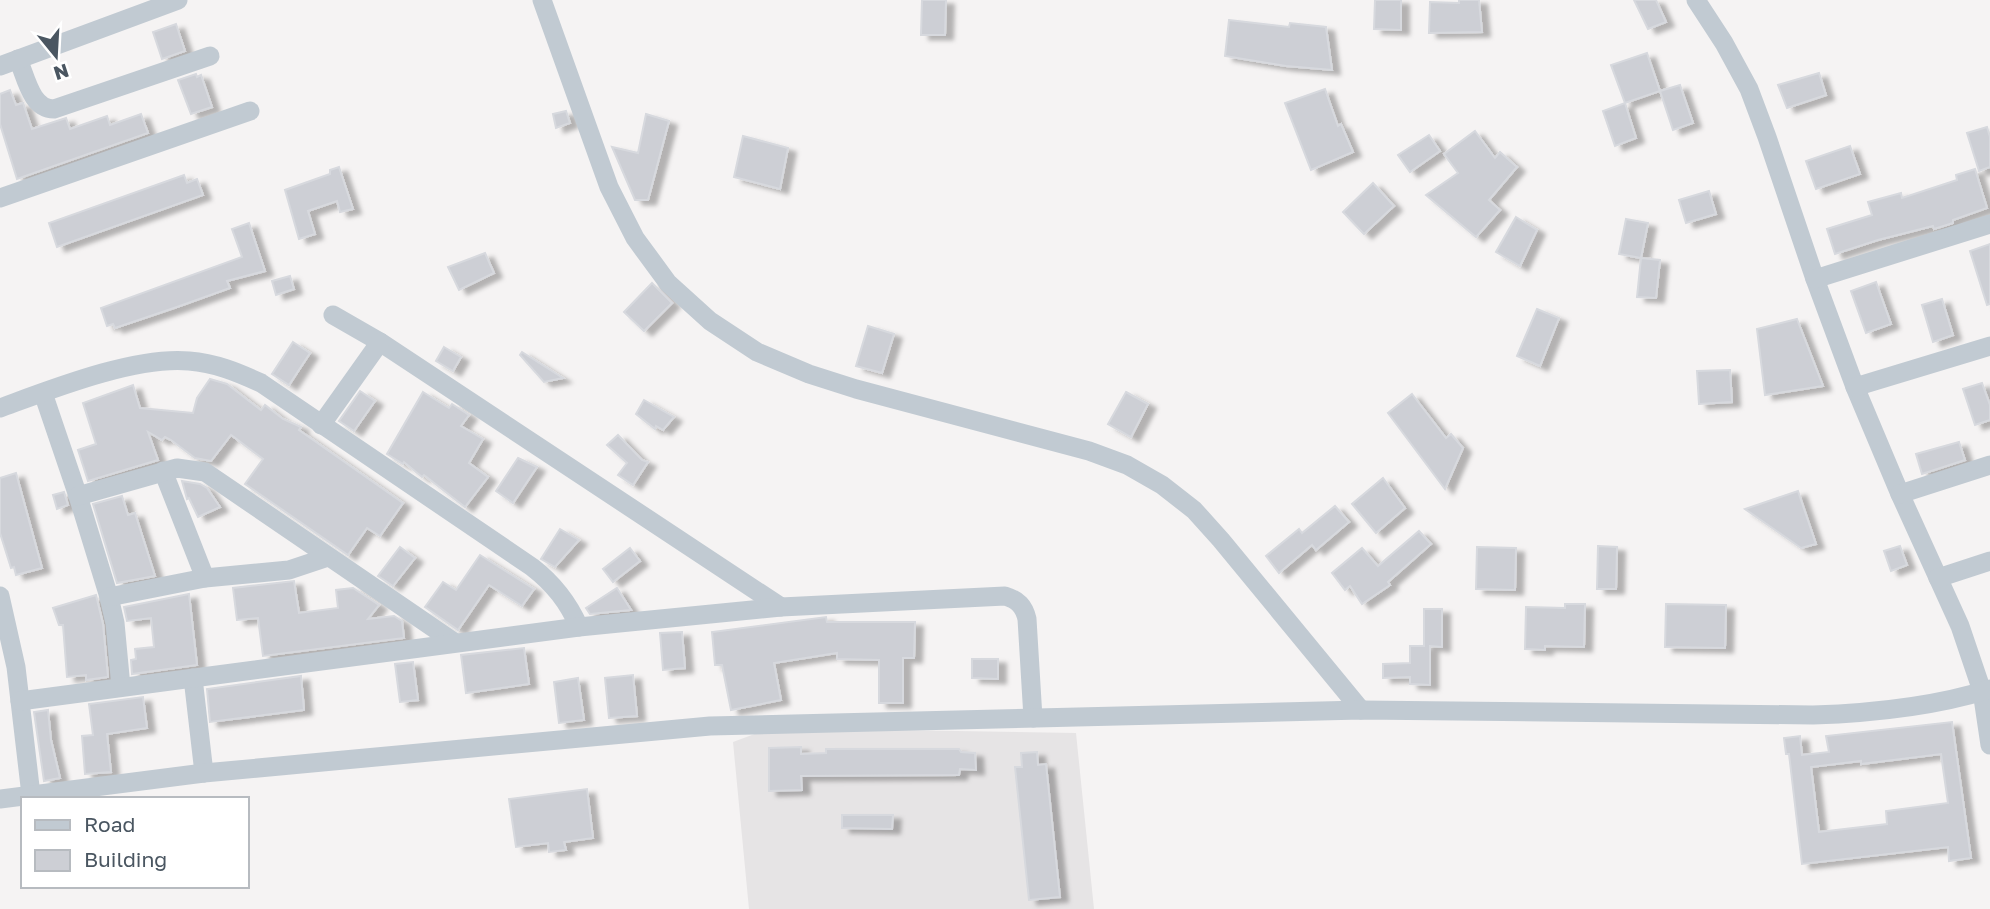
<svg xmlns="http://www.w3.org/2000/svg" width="1990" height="909" font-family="'Golos Text',sans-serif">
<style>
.education{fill:#e6e4e5}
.building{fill:#cdcfd5;stroke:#d7d9de;stroke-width:2;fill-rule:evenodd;filter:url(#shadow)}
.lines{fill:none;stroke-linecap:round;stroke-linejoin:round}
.minor{stroke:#c1cad2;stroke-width:19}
</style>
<defs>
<filter id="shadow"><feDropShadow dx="8" dy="4.5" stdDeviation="2" flood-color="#0004"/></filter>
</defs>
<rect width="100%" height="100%" fill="#f5f3f3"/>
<path class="education" d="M771 728 1076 733 1094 909H749L733 742Z"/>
<g class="building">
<path d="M922 0H946L945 35H921Z"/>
<path d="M1375 0H1401V30L1374 29Z"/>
<path d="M1459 0H1479L1482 32 1429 33 1430 2 1459 3Z"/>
<path d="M1634 0H1656L1666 22 1648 29Z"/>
<path d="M1229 20 1289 27 1290 23 1326 27 1332 70 1286 66 1225 56Z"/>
<path d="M176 24 185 51 162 59 153 32Z"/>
<path d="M1647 53 1660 91 1625 103 1611 65Z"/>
<path d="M1819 73 1826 95 1787 108 1778 85Z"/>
<path d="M196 74 197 77 201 75 212 107 191 114 178 80Z"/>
<path d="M1680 85 1693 123 1673 130 1660 91Z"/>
<path d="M1325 89 1338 126 1341 124 1353 152 1311 170 1285 103Z"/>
<path d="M10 90 16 105 23 103 32 129 66 118 70 129 107 116 110 125 141 114 148 133 17 179 0 124V94Z"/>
<path d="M1625 103 1636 138 1615 146 1603 111Z"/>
<path d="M566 111 570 123 556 128 553 114Z"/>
<path d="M646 114 669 121 648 200H635L612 147 638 153Z"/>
<path d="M1987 127 1990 137V167L1979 171 1967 133Z"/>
<path d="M1475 131 1495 158 1500 152 1517 167 1489 200 1500 210 1476 237 1426 195 1458 173 1444 154Z"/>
<path d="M1429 135 1440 151 1410 172 1398 155Z"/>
<path d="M743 136 788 148 780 189 734 177Z"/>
<path d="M1850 146 1860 174 1816 189 1806 161Z"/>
<path d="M339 167 353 209 340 212 337 201 308 211 315 234 299 239 285 190 330 174V170Z"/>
<path d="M1975 169 1987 208 1953 220V223L1934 229 1933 226 1878 240 1835 254 1827 229 1872 215 1868 202 1901 193 1902 198 1957 180 1956 175Z"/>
<path d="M184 175 187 183 197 179 203 195 57 247 49 223Z"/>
<path d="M1373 183 1394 206 1364 234 1343 212Z"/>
<path d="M1709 191 1716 214 1686 223 1679 200Z"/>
<path d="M1516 217 1537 230 1520 266 1496 252Z"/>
<path d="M1626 219 1648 223 1641 258 1619 254Z"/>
<path d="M249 223 265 271 227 281 230 288 177 307 115 328 113 324 107 326 101 308 242 257 232 229Z"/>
<path d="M1990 244V304L1987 305 1970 251Z"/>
<path d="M485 253 494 273 459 290 448 267Z"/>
<path d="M1641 258 1660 260 1656 298 1637 297Z"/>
<path d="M290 276 294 289 276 295 272 281Z"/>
<path d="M1876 282 1891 324 1866 333 1851 291Z"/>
<path d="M652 283 672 303 644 331 624 312Z"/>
<path d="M1942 299 1953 335 1933 342 1922 305Z"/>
<path d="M1537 309 1559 318 1540 366 1517 356Z"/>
<path d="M1797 319 1823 386 1765 395 1757 329Z"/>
<path d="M868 326 894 334 882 373 856 366Z"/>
<path d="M293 342 310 353 289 385 272 374Z"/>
<path d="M444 347 461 357 453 371 436 361Z"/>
<path d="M522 352 563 378 544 382 520 355Z"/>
<path d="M1730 370 1732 402 1699 404 1697 371Z"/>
<path d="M210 379 227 384 261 410 265 405 283 419 301 427 299 430 403 503 380 536 367 528 348 555 245 484 263 459 231 435 211 461 195 458 171 440 165 437 162 440 148 432 158 460 88 481 78 450 96 444 83 403 133 385 140 408 193 413 197 398Z"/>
<path d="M1982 383 1990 405V420L1975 425 1963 389Z"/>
<path d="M360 391 375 401 354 431 339 421Z"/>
<path d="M423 392 449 408 452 404 469 415 461 426 483 439 469 463 488 477 465 507 424 475 422 477 404 462 403 464 387 454Z"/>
<path d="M1126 392 1148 404 1131 437 1108 424Z"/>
<path d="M1412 394 1446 438 1451 434 1463 448 1445 489 1388 413Z"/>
<path d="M644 400 674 417 663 430 656 426 655 429 636 414Z"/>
<path d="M618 435 642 460 648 462 633 485 618 475 627 463 607 445Z"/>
<path d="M1959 442 1965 460 1922 474 1916 454Z"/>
<path d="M518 458 537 467 513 503 496 491Z"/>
<path d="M16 473 42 568 16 575 14 567 11 568 0 533V478Z"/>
<path d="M1383 478 1405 508 1376 533 1352 504Z"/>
<path d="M182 481 200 484 207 488 220 507 198 517 189 498 187 499Z"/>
<path d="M1798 491 1816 544 1801 548 1745 509Z"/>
<path d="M64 492 68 505 57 509 53 495Z"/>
<path d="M122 496 128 515 135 513 155 576 117 583 93 504Z"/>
<path d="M1335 506 1349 522 1316 550 1312 545 1279 573 1266 556 1299 529 1302 533Z"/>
<path d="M560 529 579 540 555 567 541 559Z"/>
<path d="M1419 531 1431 544 1388 582 1390 585 1362 604 1350 586 1345 590 1332 573 1362 548 1378 566Z"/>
<path d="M1598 546 1617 547 1616 589H1597Z"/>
<path d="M1900 546 1907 565 1891 571 1884 551Z"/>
<path d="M400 547 415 558 393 586 378 576Z"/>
<path d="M1477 547 1516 548 1515 590 1476 589Z"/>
<path d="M630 548 640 561 613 582 603 569Z"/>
<path d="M480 555 534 589 522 606 489 585 458 630 425 607 443 582 456 590Z"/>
<path d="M294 581 299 613 338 608 336 590 353 588 379 605 368 619 394 616 402 621 404 638 263 656 258 618 237 620 233 588Z"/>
<path d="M617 588 631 610 590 614 586 608Z"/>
<path d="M189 594 197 665 132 674 131 660 136 659 135 649 154 647 151 618 127 621 124 607Z"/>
<path d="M96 595 103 624 108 677 86 680V675L67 677 63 625H59L53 608Z"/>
<path d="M1565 604H1585L1584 647 1545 646V650L1525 649 1526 607 1565 608Z"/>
<path d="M1666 604 1726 605 1725 648 1665 647Z"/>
<path d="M1424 609H1442V647L1430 646V685L1410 684V677L1383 678V664L1410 663V646H1424Z"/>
<path d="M826 617 827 622H915L914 658H903V703H879V660L837 659V653L774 663 781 700 731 710 722 665H715L712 632Z"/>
<path d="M682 632 685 668 663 670 660 633Z"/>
<path d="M524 648 529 684 466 693 461 655Z"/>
<path d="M972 659H998V679L972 678Z"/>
<path d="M413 662 418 700 400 702 395 664Z"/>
<path d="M633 675 637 716 609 718 605 678Z"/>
<path d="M301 676 304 710 210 722 207 689Z"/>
<path d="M578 678 584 720 559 723 554 682Z"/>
<path d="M143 697 147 728 107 734 111 772 85 774 82 736 93 735 89 704Z"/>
<path d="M48 710 51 740 60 778 44 781 34 712Z"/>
<path d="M1952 722 1971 858 1949 861 1948 847 1802 864 1789 754H1786L1784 738 1800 736 1802 755 1829 752 1826 736ZM1941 754 1948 803 1886 811 1887 824 1819 832 1811 767 1861 761V764Z"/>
<path d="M801 747V754L826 753V749H959L961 752 975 753 976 770 960 769 959 775 801 776 802 790 769 791V748Z"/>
<path d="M1037 752 1038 765 1046 764 1060 897 1029 900 1015 767H1022L1021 753Z"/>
<path d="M587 789 593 838 564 842 566 850 549 852 548 843 516 847 509 799Z"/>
<path d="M842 815H893L892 829 842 828Z"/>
</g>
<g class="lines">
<g class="minor">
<path d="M542 0 609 187 635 238 668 283 710 321 757 352 809 374 856 389 1089 451 1127 465 1162 485 1194 510 1221 540 1361 710"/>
<path d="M1696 0 1724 43 1749 89 1767 137 1815 279 1855 387 1900 494 1960 626 1982 691 1990 745"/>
<path d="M18 59C26 77 31 109 54 109L210 56"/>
<path d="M0 66 178 0"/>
<path d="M0 198 250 111"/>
<path d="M1815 279 1990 224"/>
<path d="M333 315 380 342 781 607"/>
<path d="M1855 387 1990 346"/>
<path d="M43 393 78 496 109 597 115 623 121 687"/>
<path d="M0 408C52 389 135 356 189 361 215 363 237 372 261 383L532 567C554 584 568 602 579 627"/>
<path d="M321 425 380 342"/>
<path d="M163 471 205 578"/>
<path d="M1900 494 1990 465"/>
<path d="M78 496 177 468 205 472 454 642"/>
<path d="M1938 578 1990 561"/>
<path d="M0 596 16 667 31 795"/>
<path d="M109 597 205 578 289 570 328 557"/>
<path d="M193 678 204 773"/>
<path d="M20 701 579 627 781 607 1005 596C1018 600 1024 606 1027 619L1033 718"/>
<path d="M0 799 204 773 710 726 1361 710 1813 715C1873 713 1933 707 1990 689"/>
</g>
</g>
<rect x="21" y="797" width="228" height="91" fill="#ffffff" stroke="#b7bbc0" stroke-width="2"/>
<rect x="35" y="820" width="35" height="10" fill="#c1cad2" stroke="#b7bbc0" stroke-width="2"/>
<text x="84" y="832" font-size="21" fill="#4a5661">Road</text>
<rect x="35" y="850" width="35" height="21" fill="#cdcfd5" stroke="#b7bbc0" stroke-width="2"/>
<text x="84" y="867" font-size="21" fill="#4a5661">Building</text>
<g transform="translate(56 56) rotate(162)" stroke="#ffffff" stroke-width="5" paint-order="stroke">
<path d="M0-5L12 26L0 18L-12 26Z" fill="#4a5661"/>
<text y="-10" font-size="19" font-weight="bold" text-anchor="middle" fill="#4a5661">N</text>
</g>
</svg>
